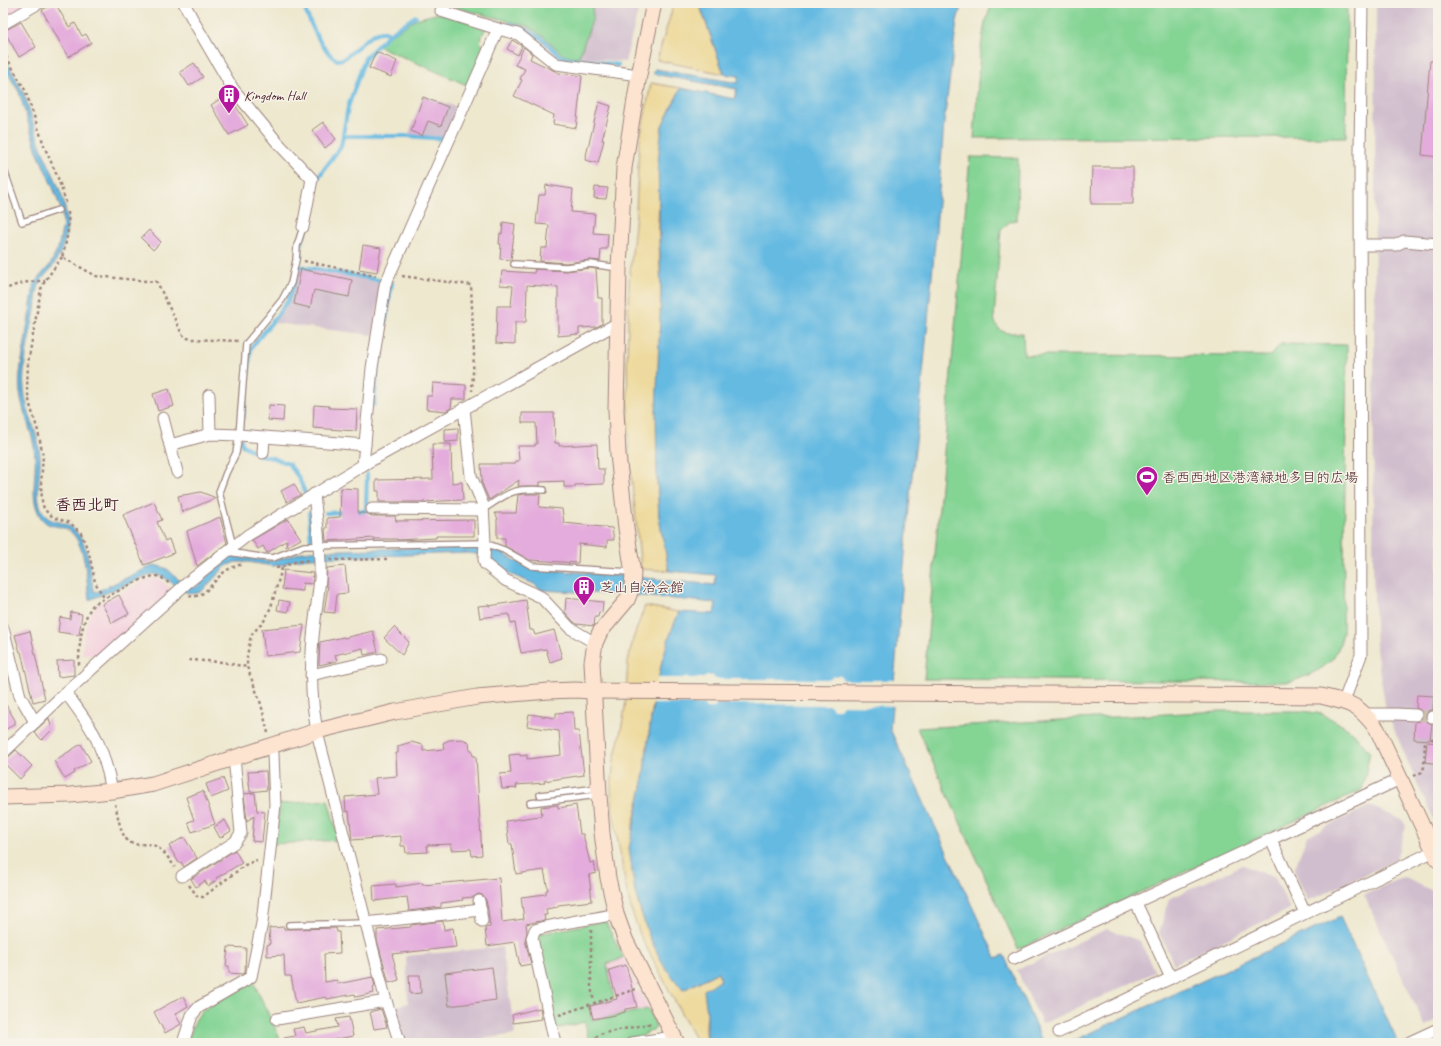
<svg xmlns="http://www.w3.org/2000/svg" width="1441" height="1046" font-family="Caveat,'Klee One',sans-serif">
<style>
.built{fill:#f4cfdd}
.industrial{fill:#d0bdcd}
.green{fill:#84d494;stroke:#677a60}
.sand{fill:#eeda9e;stroke:#9c7c64}
.water{fill:#65bae2;stroke:#586c86}
.pier{fill:#eee8cf}
.lines{fill:none;stroke-linecap:round;stroke-linejoin:round}
.stream{stroke:#65bae2;stroke-width:4}
.building{fill:#e4acdc}
.street-tunnel{stroke:#cdc0ae;stroke-width:11;stroke-dasharray:11 5.5;stroke-linecap:butt}
.lane-casing{stroke:#9c847d;stroke-width:8}
.street-casing{stroke:#9c847d;stroke-width:13}
.secondary-casing{stroke:#9c847d;stroke-width:17}
.path{stroke:#9c847d;stroke-width:2.5;stroke-dasharray:3 3;stroke-linecap:butt}
.lane{stroke:#fff;stroke-width:5.5}
.street{stroke:#fff;stroke-width:11}
.secondary{stroke:#fde4d1;stroke-width:15}
.labels{text-anchor:middle;stroke-width:3;stroke-linejoin:round;paint-order:stroke}
.poi-label{font-size:14px;fill:#4a1f2b;stroke:#f7f3e8;text-anchor:start}
.quarter-label{font-size:16px;font-weight:bold;fill:#4a1f2b;stroke:#f7f3e8}
</style>
<rect width="100%" height="100%" fill="#f7f3e8"/>
<filter id="ink" filterUnits="userSpaceOnUse"><feTurbulence type="fractalNoise" baseFrequency=".025" numOctaves="2"/><feDisplacementMap in="SourceGraphic" scale="8" xChannelSelector="R" yChannelSelector="G"/><feConvolveMatrix kernelMatrix="1 2 1 2 8 2 1 2 1" color-interpolation-filters="sRGB"/></filter>
<filter id="wash" filterUnits="userSpaceOnUse"><feTurbulence type="fractalNoise" baseFrequency=".012" numOctaves="4" result="noise"/><feDisplacementMap in="SourceGraphic" scale="16" xChannelSelector="R" yChannelSelector="G"/><feGaussianBlur stdDeviation="0.9" result="paint"/><feColorMatrix in="noise" values="0 0 0 0 0 0 0 0 0 0 0 0 0 0 0 0 0 1.4 0 .05"/><feComposite in="paint" operator="in"/></filter>
<g filter="url(#wash)">
<rect width="100%" height="100%" fill="#eee8cf"/>
<g class="built">
<path d="M3 3H31L3 19Z"/>
<path d="M153 578H158L162 581 173 591 103 656 82 654 84 634 89 616 98 604 146 580Z"/>
<path d="M624 958 638 987 613 994 607 964Z"/>
<path d="M640 990 649 1009 592 1020 589 1006Z"/>
</g>
<g class="industrial">
<path d="M592 3H640L625 62 579 57 593 18Z"/>
<path d="M1376 3H1438V828L1415 779 1386 710 1376 649 1373 567Z"/>
<path d="M423 96 460 108 444 138 408 136Z"/>
<path d="M300 268 382 283 373 335 274 323 288 303 297 282Z"/>
<path d="M1370 806 1402 820 1406 826 1396 860 1308 901 1294 870 1307 836Z"/>
<path d="M1243 865 1275 878 1290 909 1174 964 1159 933 1169 899Z"/>
<path d="M1403 877 1437 893 1438 895V1019L1425 1026 1364 895Z"/>
<path d="M1107 929 1140 941 1155 972 1042 1024 1017 970Z"/>
<path d="M502 947 515 1034 458 1043H404L391 1008 408 1003 406 956Z"/>
</g>
<g class="green">
<path d="M452 3H592L593 18 579 57 563 55 544 37 527 26 450 6Z"/>
<path d="M992 3H1347L1346 137 974 138 980 53 985 23Z"/>
<path d="M439 13 486 27 480 41 482 45 486 48 469 86 378 46 386 38 416 19Z"/>
<path d="M970 157 1018 158 1017 220 1011 221 1001 229 994 318C998 335 1008 333 1023 333L1024 355 1270 356 1281 344 1347 345 1343 633C1341 639 1340 646 1337 651 1329 669 1308 675 1291 682L924 679Z"/>
<path d="M1220 711H1303L1322 714 1337 722 1353 732 1370 753 1362 790 1018 949 917 728Z"/>
<path d="M328 800 339 840 273 844 280 804Z"/>
<path d="M605 921 624 958 607 964 614 998 589 1006 592 1020 649 1009 656 1028 642 1036 604 1043H589L585 1022 555 1029 534 940 538 934Z"/>
<path d="M253 981 282 1043H187L196 1019 203 1010Z"/>
</g>
<g class="sand">
<path d="M674 3H699L724 74 657 60Z"/>
<path d="M651 83 681 88 662 126 658 223 661 293 657 478 659 517 669 571 641 569 629 454 627 363 629 283 636 214 639 144Z"/>
<path d="M645 606 679 612 671 632 662 661 652 711 642 787 633 824 632 870 635 892 641 913 683 990 718 972 721 980C712 1000 701 1021 708 1043H697L641 937 633 915 627 893 613 812 611 788 614 760 620 735 625 708 628 662 633 639Z"/>
</g>
<g class="water">
<path d="M699 3H962L957 21 944 122 935 243 920 407 911 484 890 729 996 958 1004 955 1043 1043H708L707 1039V1014L704 990 721 980 718 972 683 990 664 966 648 934 635 892 629 848 642 787 652 711 662 661 671 632 679 612 714 614 716 603 644 596 541 590 534 584 510 574 498 565 480 555 470 553 308 558 294 560 281 565 273 566 249 562H235L226 566 202 591C183 602 171 574 152 574L89 600C87 582 86 540 68 530 56 523 46 530 38 512 30 494 37 474 35 455 34 433 22 413 20 391 18 377 22 362 24 348 27 327 31 307 34 286L36 281 50 265 58 249 63 225 62 212 54 190 37 151 19 92 3 65V55C10 68 17 80 23 92 31 111 34 131 42 150 53 176 73 208 65 239 63 248 58 258 53 266 49 272 43 276 40 283 36 290 36 301 35 309 31 332 21 368 24 390 26 413 39 434 40 457 41 475 33 498 44 514 49 522 60 521 67 525 89 536 90 569 93 590L96 592 154 565C158 566 163 567 167 569 175 575 193 598 201 582L225 560 232 556 245 557 268 561 276 560 302 552 311 551 479 546 502 553 525 566 534 569 615 575 715 585 716 575 669 571 659 517 657 478 656 413 661 293 658 162 662 126 681 88 734 99 737 89 654 74V70L655 69 738 83 739 76 724 74Z"/>
<path d="M1340 917 1398 1043H1069Z"/>
</g>
<path class="pier" d="M706 675 713 676 715 679H830L833 676H841L843 680H896L894 706 843 705 840 709H833L830 705 717 704 713 708H706L703 704H652L657 678H704Z"/>
<g class="lines">
<g class="stream">
<path d="M302 3C310 21 320 50 337 60 337 60 343 59 343 59 355 53 375 23 389 34"/>
<path d="M510 24 525 29 542 39 561 57 618 65"/>
<path d="M343 136H408L444 139"/>
<path d="M315 182 341 146 348 107 365 58 389 34 416 16"/>
<path d="M301 255 300 248 306 228"/>
<path d="M374 405 377 374 392 283"/>
<path d="M243 417 251 348 272 322 287 302 295 281 299 266 379 280"/>
<path d="M241 439 242 445 263 456 273 458 289 464 299 478 305 493"/>
<path d="M353 511H366L367 474"/>
<path d="M309 513 311 541"/>
<path d="M326 513 344 512"/>
</g>
</g>
<g id="blocks">
<g class="building">
<path d="M55 3 69 27 75 23 82 36 86 34 91 43 68 57 42 10Z"/>
<path d="M21 22 36 47 19 57 4 31Z"/>
<path d="M512 40 522 46 518 55 507 49Z"/>
<path d="M524 47 532 54 530 59 559 73 582 76 576 128 553 124 554 115 514 96 522 80 520 79 525 69 515 65Z"/>
<path d="M376 52 397 61 391 77 369 68Z"/>
<path d="M1430 61H1438V157L1422 155Z"/>
<path d="M194 63 203 77 189 86 180 72Z"/>
<path d="M228 94 248 125 229 135 211 105Z"/>
<path d="M423 97 448 107 441 126 428 121 422 136 411 131Z"/>
<path d="M599 102 611 106 602 140H604L598 163 585 160Z"/>
<path d="M323 122 336 139 325 148 312 130Z"/>
<path d="M1092 167H1133V204H1091Z"/>
<path d="M546 185 573 189 571 212 595 214 593 233 608 234 607 249H601L600 261 590 260 566 263 540 261 541 248H547L549 225 536 224 539 195H545Z"/>
<path d="M595 187 608 188 606 199 594 198Z"/>
<path d="M503 222 515 224 511 260 500 259 501 244H499L500 233 502 234Z"/>
<path d="M149 230 161 242 153 250 141 238Z"/>
<path d="M363 245 381 248 377 272 359 269Z"/>
<path d="M590 268 596 269 598 298H602V324L596 327 579 328V334L558 336V287L527 285 526 322H515V344L496 343 497 306H511L513 286 500 285 502 271 534 273 535 269 566 271Z"/>
<path d="M301 269 352 280 349 297 314 290 310 308 294 304Z"/>
<path d="M433 383 466 385V399H452L451 408 446 411 426 409 427 396H432Z"/>
<path d="M169 389 174 406 158 411 153 394Z"/>
<path d="M269 405 284 406 283 421 268 420Z"/>
<path d="M314 405 329 406V408L357 409 356 431 313 428Z"/>
<path d="M522 413H554L555 443H559V446L597 444 598 469H604V484L575 485V487H564V481L540 482V486H518L519 480 489 500 481 481H482L481 464H515V461H519L518 446H535V444H537L536 423H522Z"/>
<path d="M458 428V441L445 442V429Z"/>
<path d="M432 444H451L452 483 462 482 463 500 422 502H379V491H376V480L433 479Z"/>
<path d="M294 484 300 495 287 502 281 491Z"/>
<path d="M341 488 358 489V513H366L372 516H395L396 521 474 520V536H436V538L397 540V539H374V538L326 541 325 529 327 528V518L340 517Z"/>
<path d="M201 492 216 498 182 512 178 496Z"/>
<path d="M525 494H540L539 507 562 509 564 523 612 528 614 540H607V547L579 544 578 563 529 560 505 546V538H497V519H498L495 513H516L518 495Z"/>
<path d="M154 502 162 520 157 522 165 541 169 539 174 553 144 565 123 515Z"/>
<path d="M220 517 227 543 197 566 187 531Z"/>
<path d="M288 519 301 539 286 547 287 540 267 553 263 546 258 549 252 540Z"/>
<path d="M345 566 348 593 337 594 335 613 324 612 328 586H326L327 568Z"/>
<path d="M284 570 313 573 312 584 303 583V591L282 589Z"/>
<path d="M119 595 129 614 112 623 102 604Z"/>
<path d="M566 598 603 602 602 613 599 612 598 617H595L594 626 577 624 574 622 565 612Z"/>
<path d="M279 600 290 602 288 612 277 610Z"/>
<path d="M526 600 530 630H533L535 635 554 630 562 658 550 662 546 649 521 653 515 623 511 624 509 614 480 618 478 606 489 605V606Z"/>
<path d="M71 612 82 614 79 635 58 632 60 617 70 619Z"/>
<path d="M304 625 300 652 265 656 262 629Z"/>
<path d="M394 627 409 642 402 655 384 638Z"/>
<path d="M30 631 45 699 33 702 21 652H20L15 635Z"/>
<path d="M373 631 378 652 364 655 363 648 335 655 337 661 319 665 320 642 344 637V638Z"/>
<path d="M74 660V675L58 677 57 661Z"/>
<path d="M1417 695 1434 696 1433 710 1428 711 1425 717 1426 721 1432 724 1430 740 1414 739 1415 722 1420 721 1423 716 1422 711 1416 708Z"/>
<path d="M3 700 15 720V724L3 731Z"/>
<path d="M573 712 574 731H579L584 775 544 781 545 783 516 785 517 788 502 789 500 774 511 773 509 755 520 754V756L527 755V759L561 755 559 731 527 726 529 714 556 718V713Z"/>
<path d="M49 718 52 730 42 740 34 732Z"/>
<path d="M462 739 469 742 470 750H472L473 756H476L482 855 472 856 471 849 451 850V844L427 845 428 852 406 853 405 846H401V836L352 840 349 811 346 812 345 797 377 794 375 778 397 776 396 753H398V746L411 742 423 745V751L444 749 443 743 449 740Z"/>
<path d="M1427 742 1438 743V764L1425 762Z"/>
<path d="M81 744 91 761 74 771 75 773 65 779 54 761Z"/>
<path d="M16 750 32 766 20 779 3 762Z"/>
<path d="M266 771 267 790 250 792 248 772Z"/>
<path d="M223 778 228 791 211 798 206 784Z"/>
<path d="M203 791 215 824 192 832 188 822 194 820 186 797Z"/>
<path d="M255 793 257 811 265 812 262 842 252 841 254 816 247 821 244 794Z"/>
<path d="M558 805V808L576 805 580 834H583L590 863 594 862 596 873 589 875 592 901 558 905V907L546 909 547 915H544L545 920 526 924 527 932 525 940 531 964 520 966 515 942 487 946 485 928 490 927 488 910 486 900 482 895 478 894 474 897 462 898 463 900 441 903V907L409 911 407 897 374 901 373 886 396 884V887L423 883V885L499 878 502 922 524 919 521 897 546 894V890H548L544 870 516 874 512 844H509L506 821 539 816 542 815 541 807Z"/>
<path d="M225 820 231 831 220 838 214 827Z"/>
<path d="M184 837 197 858 184 867 181 862 179 863 169 846Z"/>
<path d="M235 850 242 863 216 878 217 880 208 886 205 881 196 887 191 879Z"/>
<path d="M443 921 444 930 453 928 456 947 392 954 399 980 389 983 377 940V930L411 927V925Z"/>
<path d="M284 927V929H289L336 928 337 932H339L340 953 324 954 325 982 337 980V984L373 977 375 987H373L374 993 356 997 355 994 327 999 326 997 296 1003 291 976H285L284 955 267 956V945L270 944 269 928Z"/>
<path d="M228 947 246 948 245 973 242 974 229 973V966H226Z"/>
<path d="M626 965 637 1007 625 1009V1012L615 1015 593 1019 590 1006 617 999 609 970Z"/>
<path d="M492 967 496 1000 449 1006 445 973Z"/>
<path d="M409 975H420L421 993 410 994Z"/>
<path d="M183 996 188 1006 175 1014 181 1024 165 1033 154 1012Z"/>
<path d="M540 1008 542 1019 513 1023 512 1015Z"/>
<path d="M381 1009 387 1027 374 1029 370 1012Z"/>
<path d="M349 1017 353 1036 328 1041V1043H284V1038L295 1036 293 1029 304 1027 306 1033 338 1027 336 1019Z"/>
</g>
</g>
</g>
<g filter="url(#ink)">
<use href="#blocks" fill-opacity="0" stroke="#9c847d" stroke-width="1"/>
<g class="lines">
<path class="street-tunnel" d="M1416 715 1432 717"/>
<g class="lane-casing">
<g id="lane">
<path d="M3 167 22 222 58 210"/>
<path d="M514 264 566 267 590 264 619 268"/>
<path d="M484 509C509 492 513 488 544 490"/>
<path d="M233 546 219 492 226 473 236 453 239 435 246 344 282 300 291 283 296 260 297 246 303 227"/>
<path d="M228 552 261 557 273 558 304 546 485 543 504 550 532 566 631 572"/>
<path d="M540 795 598 788"/>
<path d="M530 803 599 795"/>
<path d="M289 925 365 923"/>
</g>
</g>
<g class="street-casing">
<g id="street">
<path d="M184 3 194 22 233 89 277 142 312 179 303 227"/>
<path d="M445 3 441 11 498 29 518 34 556 64 639 75"/>
<path d="M3 24 39 3"/>
<path d="M1361 245H1396L1404 241 1438 244"/>
<path d="M209 395 210 434"/>
<path d="M464 408 471 476 483 505 485 543 484 559 485 564 505 580 541 597 570 628 595 643"/>
<path d="M163 418 177 472"/>
<path d="M170 445 210 434 239 435 365 445"/>
<path d="M263 453 264 437"/>
<path d="M363 465 372 368 385 285 498 29"/>
<path d="M314 494C317 522 321 550 320 579 318 598 315 617 313 637 310 671 311 706 319 740L386 1001 400 1043"/>
<path d="M372 509 483 510"/>
<path d="M3 628 20 696 35 722"/>
<path d="M311 675 381 659"/>
<path d="M66 693C77 708 89 723 97 740 104 756 109 774 112 791"/>
<path d="M1344 701 1361 655 1360 152 1362 3"/>
<path d="M1366 714H1396L1416 715"/>
<path d="M1432 717H1438"/>
<path d="M3 753 62 696 187 583 248 535 363 465 618 323"/>
<path d="M1271 840 1305 913"/>
<path d="M182 876 235 842 241 833 234 757"/>
<path d="M479 901 482 921"/>
<path d="M1136 903 1171 978"/>
<path d="M365 923 481 910"/>
<path d="M1014 959 1400 779"/>
<path d="M277 1019 386 1001"/>
<path d="M1059 1032 1434 851"/>
<path d="M1410 1042 1438 1029"/>
<path d="M183 1043 192 1015 199 1007 251 977 262 923 275 805 273 754 271 745"/>
<path d="M555 1043 532 938 535 930C561 922 589 920 616 914"/>
<path d="M632 1043 674 1037"/>
</g>
</g>
<g class="secondary-casing">
<g id="secondary">
<path d="M654 3 639 75 624 168 619 268 616 410 618 454 626 528 633 573 632 587 627 600 600 632 595 643 592 662 599 795 602 833 608 878 616 914 625 939 677 1043"/>
<path d="M3 797 70 795 112 791 153 784 317 731 395 712 477 697 549 691 575 690 592 691 1321 696C1351 703 1358 704 1377 729L1438 860"/>
</g>
</g>
<g class="path">
<path d="M3 51 25 90 45 148 58 178 67 205"/>
<path d="M68 212C69 228 67 241 62 257L96 276 157 282 182 334 186 338 193 339 238 341"/>
<path d="M62 257 45 281 41 289 28 363 27 389 30 405 38 431 43 456 41 484 42 501 44 509 48 513 53 517 70 523 81 533 89 553 95 582 104 598"/>
<path d="M304 261 376 276"/>
<path d="M402 276 471 285 474 354 472 391"/>
<path d="M3 291C16 283 30 281 45 281"/>
<path d="M330 560 390 559"/>
<path d="M276 568 282 567 295 562 309 560"/>
<path d="M189 596C205 599 212 582 223 573 229 568 235 566 243 564"/>
<path d="M189 660 222 662 247 667"/>
<path d="M79 665C79 645 81 621 93 605 105 598 144 575 157 576 162 577 166 581 170 584"/>
<path d="M268 733 261 704 247 667V656L251 635 264 621 271 607 282 568"/>
<path d="M1431 739 1438 740"/>
<path d="M1414 776 1422 772 1424 767 1425 740"/>
<path d="M115 804C118 814 120 838 131 843 138 846 146 843 153 845 163 849 169 859 175 867"/>
<path d="M189 885 198 897H203L245 865 257 860"/>
<path d="M591 930V987L594 1002"/>
<path d="M559 1015 636 989"/>
<path d="M586 1043 593 1041 599 1034 653 1023"/>
</g>
<use href="#lane" class="lane"/>
<use href="#street" class="street"/>
<use href="#secondary" class="secondary"/>
</g>
</g>
<defs>
<g id="building-pin" transform="scale(1.15)"><path d="M0 17L-7.5 6A9.5 9.5 0 1 1 7.5 6Z" fill="#b5179e" stroke="#f7f3e8"/><path d="M-4-6H4V6H1V3H-1V6H-4ZM-2.5-4.3h1.7v1.8h-1.7ZM.8-4.3h1.7v1.8H.8ZM-2.5-1h1.7V.8h-1.7ZM.8-1h1.7V.8H.8Z" fill="#fff"/></g>
<g id="stadium-pin" transform="scale(1.15)"><path d="M0 17L-7.5 6A9.5 9.5 0 1 1 7.5 6Z" fill="#b5179e" stroke="#f7f3e8"/><path d="M0-5a6.5 5 0 1 0 0 10a6.5 5 0 1 0 0-10ZM-3.5-1.8h7v3.6h-7Z" fill="#fff"/></g>
</defs>
<g fill-rule="evenodd">
<use href="#building-pin" x="229" y="95"/>
<use href="#stadium-pin" x="1147" y="477"/>
<use href="#building-pin" x="584" y="587"/>
</g>
<g class="labels">
<g class="poi-label">
<text x="244" y="100">Kingdom Hall</text>
<text x="1162" y="482">香西西地区港湾緑地多目的広場</text>
<text x="600" y="592">芝山自治会館</text>
</g>
<g class="quarter-label">
<text x="87" y="510">香西北町</text>
</g>
</g>
<rect width="1441" height="1046" fill="none" stroke="#f7f3e8" stroke-width="16"/>
</svg>
